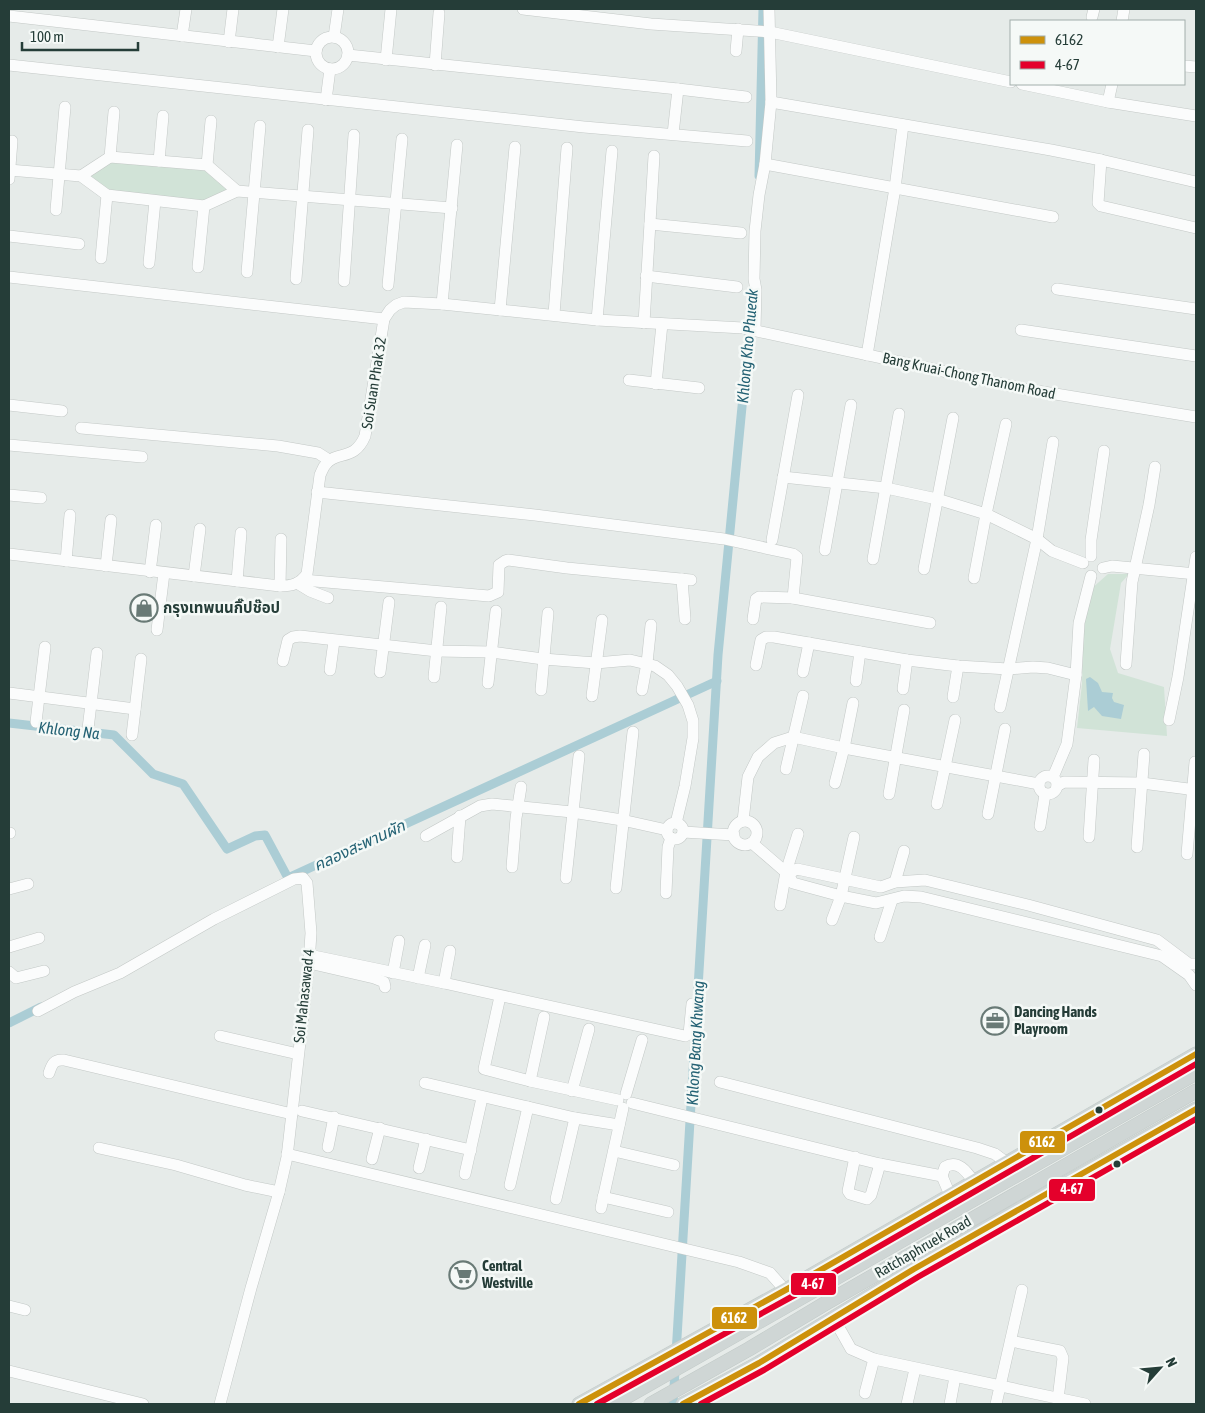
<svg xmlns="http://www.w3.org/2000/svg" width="1205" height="1413" font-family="'Asap Condensed','Noto Sans Thai',sans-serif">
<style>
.green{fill:#d1e3d7}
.water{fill:#abcdd5}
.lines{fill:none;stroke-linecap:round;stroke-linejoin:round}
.canal{stroke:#abcdd5;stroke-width:9}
.minor-casing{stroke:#c3c8c6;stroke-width:12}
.major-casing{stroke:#c2cac8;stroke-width:15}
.minor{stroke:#fbfcfc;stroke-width:11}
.major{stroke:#cfd6d5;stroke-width:14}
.bus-1-casing{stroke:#f5f9f7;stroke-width:10}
.bus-2-casing{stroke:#f5f9f7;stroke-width:10}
.bus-1{stroke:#cd910b;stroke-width:6}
.bus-2{stroke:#e4002b;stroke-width:6}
.bus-dot{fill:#253d38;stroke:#f5f9f7;stroke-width:2}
.labels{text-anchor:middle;stroke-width:5;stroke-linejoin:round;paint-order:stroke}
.street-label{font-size:15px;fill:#253d38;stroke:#f5f9f7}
.poi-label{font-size:15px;font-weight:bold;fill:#253d38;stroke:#f5f9f7;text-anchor:start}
.water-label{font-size:16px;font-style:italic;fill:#246274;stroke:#f5f9f7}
.line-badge{stroke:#f5f9f7;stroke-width:2}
.badge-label{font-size:14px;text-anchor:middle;font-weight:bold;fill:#fff}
</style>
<rect width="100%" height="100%" fill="#e6ebe9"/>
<g class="green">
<path d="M110 157 207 165 237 191 204 206 107 195 81 176Z"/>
<path d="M1108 574H1129L1121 583 1110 649 1118 673 1164 687 1167 736 1077 728 1082 684 1083 637 1086 605 1090 590Z"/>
</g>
<path class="water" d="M1090 677 1098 683 1102 692 1113 693 1112 698 1114 702 1124 705 1121 719 1102 716 1094 707 1088 711 1086 679Z"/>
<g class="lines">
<g class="canal">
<path d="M759 176 763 9"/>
<path d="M9 723 114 735 153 774 183 784 227 849 255 836 265 835 288 878"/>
<path d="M290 877 717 681"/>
<path d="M9 1023 41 1007"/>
<path d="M673 1404 718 655 750 324"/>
</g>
<g class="minor-casing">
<g id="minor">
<path d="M523 9 651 24 770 32 1011 82"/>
<path d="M9 16 316 51"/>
<path d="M1092 17 1094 9"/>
<path d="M1122 21 1124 9"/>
<path d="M182 36 186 9"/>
<path d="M334 37 338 9"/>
<circle cx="332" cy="53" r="16"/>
<path d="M229 42 233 9"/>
<path d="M278 47 283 9"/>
<path d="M736 51 738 29"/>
<path d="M348 55 678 89 746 97"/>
<path d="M386 60 391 9"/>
<path d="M9 65 584 127 747 141"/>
<path d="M435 65 439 13"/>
<path d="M1184 66 1196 67"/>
<path d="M1022 84 1108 102 1196 116"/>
<path d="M326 100 330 69"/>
<path d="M771 102 1051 150 1101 160 1196 182"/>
<path d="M1108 102 1112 84"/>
<path d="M673 134 678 89"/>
<path d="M110 157 114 112"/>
<path d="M1101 160 1098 203 1101 206 1196 228"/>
<path d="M159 161 163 116"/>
<path d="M765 164 1053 217"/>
<path d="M207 165 211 121"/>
<path d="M9 170 81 176 107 195 204 206 237 191 452 208"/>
<path d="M81 176 110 157 207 165 237 191"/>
<path d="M9 179 12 141"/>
<path d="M56 210 65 107"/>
<path d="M650 224 741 233"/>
<path d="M9 236 79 244"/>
<path d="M101 258 107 195"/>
<path d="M149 263 155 201"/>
<path d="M198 267 204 206"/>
<path d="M247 272 260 126"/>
<path d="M646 276 737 287"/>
<path d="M9 277 384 319"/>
<path d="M296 279 308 130"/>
<path d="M344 281 354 135"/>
<path d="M388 285 402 139"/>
<path d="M1057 289 1196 309"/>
<path d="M442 304 457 145"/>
<path d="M500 310 515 147"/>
<path d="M554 314 567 148"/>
<path d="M597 320 612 151"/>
<path d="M644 323 654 156"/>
<path d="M755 329 756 290 754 279 755 231 759 195 765 164 771 102 769 9"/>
<path d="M1021 330 1196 356"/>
<path d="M867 355 895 188 903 125"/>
<path d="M629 380 699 388"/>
<path d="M656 384 662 324"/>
<path d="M9 405 62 411"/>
<path d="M81 428 278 446 318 453 329 460"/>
<path d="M9 445 142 457"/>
<path d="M783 477 886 488 937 499 986 514 1037 539 1052 551 1083 563"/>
<path d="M317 492 535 515 724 539 793 554 797 557 793 598 930 623"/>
<path d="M9 495 41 498"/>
<path d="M772 540 798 395"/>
<path d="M825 550 851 405"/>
<path d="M9 554 280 586C292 586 300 584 307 574L320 475C322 471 323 467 326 464 337 450 354 462 365 436L384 319 390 310 396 305 404 302 442 304 597 320 743 328 1025 389 1196 417"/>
<path d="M1091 556V540L1104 451"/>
<path d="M873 559 899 414"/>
<path d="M66 561 70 515"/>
<path d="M106 566 111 520"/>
<path d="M1103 568 1112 566 1196 574"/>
<path d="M924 569 953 418"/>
<path d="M150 572 156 525"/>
<path d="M194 576 200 529"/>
<path d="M974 578 986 514 1006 424"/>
<path d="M682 579 685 619"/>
<path d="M303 580 489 596 498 592 499 565 505 561 508 560 567 568 691 580"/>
<path d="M237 581 241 533"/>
<path d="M297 583 310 591 328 598"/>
<path d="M280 586 281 539"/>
<path d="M753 619 756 599 759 597 793 598"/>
<path d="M157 630 164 573"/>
<path d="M283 661 288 640 293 637 300 636 437 651 491 652 543 659 596 663 630 660 655 666 668 675 677 686 688 705 693 721V738L685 786 676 823"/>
<path d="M1126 664 1132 582 1149 505 1155 467"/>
<path d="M756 665 761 640 766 637H774L907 660 958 666 1008 669 1033 667 1048 668 1076 675"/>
<path d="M330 670 334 641"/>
<path d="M380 672 389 602"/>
<path d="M803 672 809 643"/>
<path d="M434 677 441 607"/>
<path d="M856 681 860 652"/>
<path d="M488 683 496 611"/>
<path d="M903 689 907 660"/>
<path d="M541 690 548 613"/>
<path d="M642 690 647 663 651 625"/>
<path d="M9 693 135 709"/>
<path d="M592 696 602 620"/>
<path d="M953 697 958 666"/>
<path d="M1000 707 1037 539 1053 442"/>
<path d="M1169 720 1178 677 1196 557"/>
<path d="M36 722 45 647"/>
<path d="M88 729 97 653"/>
<path d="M132 735 141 659"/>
<path d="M786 769 803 696"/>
<circle cx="1048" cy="785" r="9"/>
<path d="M1053 777 1067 744 1076 675 1079 623 1091 576"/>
<path d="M835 783 844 748 853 703"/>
<path d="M1057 786 1064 782 1142 783 1196 790"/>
<path d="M889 794 904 710"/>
<path d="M937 804 955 720"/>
<path d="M988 814 1005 729"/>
<path d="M743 821 748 777 758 757 774 743 793 737 844 748 1039 784"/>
<circle cx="745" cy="833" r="12"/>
<circle cx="675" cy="831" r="8"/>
<path d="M1040 826 1045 794"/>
<path d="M683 832 734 835"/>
<path d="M9 833H10"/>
<path d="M426 836 480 806 492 804 572 812 622 820 667 830"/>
<path d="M1089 837 1094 760"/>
<path d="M752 843 788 874 793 883 841 896 876 903 904 896 921 897 1162 956 1189 975 1196 985"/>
<path d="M1137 847 1144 754"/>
<path d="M1187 854 1195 762"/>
<path d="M457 857 460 816"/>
<path d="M512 867 516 818 521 787"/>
<path d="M788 874 797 869 881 887 895 882 925 880 1028 905 1157 940 1189 964H1196"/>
<path d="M566 878 579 756"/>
<path d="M895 882 904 851"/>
<path d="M616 888 633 732"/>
<path d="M9 889 28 884"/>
<path d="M666 893 668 847 671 838"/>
<path d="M780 905 786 872 798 834"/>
<path d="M832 920 841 896 854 837"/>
<path d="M880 937 892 900"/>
<path d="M9 947 39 938"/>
<path d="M309 955 444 983 450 951"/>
<path d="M309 963 374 978 384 982 385 987"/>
<path d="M9 972 16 978 44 971"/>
<path d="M393 973 399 941"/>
<path d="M418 978 425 945"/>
<path d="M444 983 685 1036 689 1034 692 1004"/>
<path d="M499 1001 484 1069 530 1081 618 1100"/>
<path d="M38 1011 74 992 120 973 214 919 294 879 303 878 307 883 311 933 309 963 287 1157 279 1192 251 1288 220 1404"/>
<path d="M220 1036 298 1054"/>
<path d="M49 1073C52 1064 54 1059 64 1060L292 1114"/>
<path d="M530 1081 544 1017"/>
<path d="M720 1082 977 1148 995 1154 1007 1163"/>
<path d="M425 1083 575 1118 619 1125"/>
<path d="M572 1091 589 1029"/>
<path d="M626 1094 642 1040"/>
<path d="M632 1103 880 1164 942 1176"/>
<path d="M302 1111 471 1150"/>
<path d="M328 1147 334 1117"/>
<path d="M99 1148 176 1165 245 1185 279 1192"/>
<path d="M614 1151 674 1165"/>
<path d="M287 1154 739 1262 770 1273 785 1290"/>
<path d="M855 1157 848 1191 850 1194 867 1199 871 1195 880 1164"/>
<path d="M372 1159 380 1128"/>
<path d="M419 1168 426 1139"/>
<path d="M465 1174 482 1098"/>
<path d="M510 1185 528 1107"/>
<path d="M950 1195 942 1176 945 1167C958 1159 967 1172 974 1182"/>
<path d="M603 1197 668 1212"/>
<path d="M556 1199 575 1118"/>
<path d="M601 1208 623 1108"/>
<path d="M9 1306 25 1310"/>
<path d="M833 1317 851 1349 874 1359 1085 1404"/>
<path d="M1011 1341 1060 1351 1063 1358 1058 1399"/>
<path d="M9 1371 143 1404"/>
<path d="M865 1393 874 1359"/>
<path d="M907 1404 915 1369"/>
<path d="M950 1404 955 1377"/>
<path d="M996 1404 1022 1290"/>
</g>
</g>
<g class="major-casing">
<g id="major">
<path d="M579 1404 791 1287 1196 1054"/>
<path d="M614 1404 1196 1073"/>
<path d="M651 1404 749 1349 826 1303 1196 1091"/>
<path d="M683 1404 759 1363 914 1269 1196 1109"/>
</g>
</g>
<use href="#minor" class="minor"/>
<use href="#major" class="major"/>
<g class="bus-1-casing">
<g id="bus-1">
<path d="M579 1404 791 1287 1196 1054"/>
<path d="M683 1404 759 1363 914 1269 1196 1109"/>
</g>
</g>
<g class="bus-2-casing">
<g id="bus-2">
<path d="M597 1404 795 1295 1196 1064"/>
<path d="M701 1404 764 1370 918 1277 1196 1119"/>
</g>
</g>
<use href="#bus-1" class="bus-1"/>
<use href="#bus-2" class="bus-2"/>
</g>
<defs>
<g id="shop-ring" transform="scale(1.4375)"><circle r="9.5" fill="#f5f9f7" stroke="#697a76" stroke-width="1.5"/><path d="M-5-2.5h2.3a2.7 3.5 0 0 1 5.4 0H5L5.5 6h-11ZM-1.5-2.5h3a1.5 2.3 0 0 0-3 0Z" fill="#697a76"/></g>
<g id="office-ring" transform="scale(1.4375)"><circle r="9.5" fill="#f5f9f7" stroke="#697a76" stroke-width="1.5"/><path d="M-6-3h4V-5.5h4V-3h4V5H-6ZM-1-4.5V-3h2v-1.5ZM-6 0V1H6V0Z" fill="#697a76"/></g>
<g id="supermarket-ring" transform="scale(1.4375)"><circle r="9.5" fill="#f5f9f7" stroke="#697a76" stroke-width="1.5"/><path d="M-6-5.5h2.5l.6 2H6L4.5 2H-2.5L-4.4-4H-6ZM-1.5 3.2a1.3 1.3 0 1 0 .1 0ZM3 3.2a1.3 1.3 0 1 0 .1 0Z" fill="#697a76"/></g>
</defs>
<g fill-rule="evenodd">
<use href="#shop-ring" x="144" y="608"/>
<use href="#office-ring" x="995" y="1021"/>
<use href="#supermarket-ring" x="463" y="1275"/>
</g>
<g class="bus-dot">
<circle cx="1099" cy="1110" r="4.5"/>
<circle cx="1117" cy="1164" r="4.5"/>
</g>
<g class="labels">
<g class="street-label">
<text transform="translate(969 376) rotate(12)" y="5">Bang Kruai-Chong Thanom Road</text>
<text transform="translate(374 383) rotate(-81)" y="5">Soi Suan Phak 32</text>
<text transform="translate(304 996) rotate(-84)" y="5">Soi Mahasawad 4</text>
<text transform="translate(923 1247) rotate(-30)" y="5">Ratchaphruek Road</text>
</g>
<g class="poi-label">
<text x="163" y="613">กรุงเทพนนกิ๊ปช๊อป</text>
<text x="1014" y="1017">Dancing Hands<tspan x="1014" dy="17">Playroom</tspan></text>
<text x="482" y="1271">Central<tspan x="482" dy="17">Westville</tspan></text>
</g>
<g class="water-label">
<text transform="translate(747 346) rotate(-85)" y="6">Khlong Kho Phueak</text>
<text transform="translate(69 730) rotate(6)" y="6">Khlong Na</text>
<text transform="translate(359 845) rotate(-25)" y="6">คลองสะพานผัก</text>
<text transform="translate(695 1043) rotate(-87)" y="6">Khlong Bang Khwang</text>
</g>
</g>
<g class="line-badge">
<rect x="1019" y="1130" width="47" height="24" rx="5" fill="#cd910b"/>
<rect x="1048" y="1178" width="48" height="24" rx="5" fill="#e4002b"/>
<rect x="790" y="1272" width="47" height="24" rx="5" fill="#e4002b"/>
<rect x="711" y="1306" width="47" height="24" rx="5" fill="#cd910b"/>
</g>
<g class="badge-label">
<text x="1042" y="1147">6162</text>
<text x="1072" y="1194">4-67</text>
<text x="813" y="1289">4-67</text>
<text x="734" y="1323">6162</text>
</g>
<rect width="1205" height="1413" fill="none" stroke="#253d38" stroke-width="20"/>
<rect x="1010" y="20" width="175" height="65" fill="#f5f9f7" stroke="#a2aeab"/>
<rect x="1020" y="36" width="25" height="8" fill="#cd910b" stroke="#a2aeab"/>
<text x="1055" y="45" font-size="15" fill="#253d38">6162</text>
<rect x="1020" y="61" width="25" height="8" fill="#e4002b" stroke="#a2aeab"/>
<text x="1055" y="70" font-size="15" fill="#253d38">4-67</text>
<g transform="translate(1160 1368) rotate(63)" stroke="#f5f9f7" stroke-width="4" paint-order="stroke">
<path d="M0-4L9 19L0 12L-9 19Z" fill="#253d38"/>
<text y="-8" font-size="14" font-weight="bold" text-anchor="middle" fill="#253d38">N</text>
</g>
<path d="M22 42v8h116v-8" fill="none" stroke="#253d38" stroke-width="2.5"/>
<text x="30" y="42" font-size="15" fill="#253d38" stroke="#f5f9f7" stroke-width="4" paint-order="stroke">100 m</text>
</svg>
